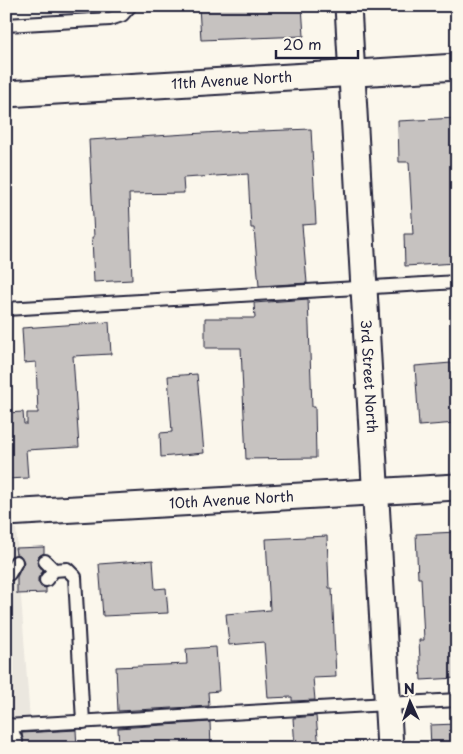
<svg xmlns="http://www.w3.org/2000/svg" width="463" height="754" font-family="'Playpen Sans',sans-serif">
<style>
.built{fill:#ebe7df}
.building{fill:#c6c2c0;stroke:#22223b}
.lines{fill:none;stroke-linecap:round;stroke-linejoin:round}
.service-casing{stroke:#22223b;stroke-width:16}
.minor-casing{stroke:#22223b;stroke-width:29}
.service{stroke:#fbf7ec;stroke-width:12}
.minor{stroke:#fbf7ec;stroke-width:25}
.labels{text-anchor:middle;stroke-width:4;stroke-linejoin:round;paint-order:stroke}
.street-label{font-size:14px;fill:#22223b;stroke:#fbf7ec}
</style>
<rect width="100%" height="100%" fill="#fbf7ec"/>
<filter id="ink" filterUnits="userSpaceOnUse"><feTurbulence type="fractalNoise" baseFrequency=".02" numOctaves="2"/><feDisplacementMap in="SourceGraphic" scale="10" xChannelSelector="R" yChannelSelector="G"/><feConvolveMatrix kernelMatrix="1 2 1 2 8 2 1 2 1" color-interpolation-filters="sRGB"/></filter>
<g filter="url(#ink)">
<path class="built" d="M16 528 32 748H6V529Z"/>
<g class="building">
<path d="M199 6H302L304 36 201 40Z"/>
<path d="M457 118V263L405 266 404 234H413L409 162H399L398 121Z"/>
<path d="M311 129 316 224 302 225 307 283 259 286 254 228H251L248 174 183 178 184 193 129 194 132 280 94 282 92 237H94L89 140 237 131V132Z"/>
<path d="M308 299 312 407H315L316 458 246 459 241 348H205V318H255L254 303Z"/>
<path d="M109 322 111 354 73 356 79 447 26 450 28 478 6 479V413L23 412 24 424H27V413H38L36 362 24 363 22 328Z"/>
<path d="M451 363 456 423 419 426 415 366Z"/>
<path d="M197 374 204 453 161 457 160 433 172 432 168 376Z"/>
<path d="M457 532V678L421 680 419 640H424L421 578H418L416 534Z"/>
<path d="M327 536 329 588H332L336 677 313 678 315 700 292 701V697L268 698 264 642 229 645 226 614 270 610 266 539Z"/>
<path d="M44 547V553L39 556 37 563 43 571 38 578V582L41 587 46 588V593L17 594V577L24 562 20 555 16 554 15 548Z"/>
<path d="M153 560 155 589 166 588 168 613 103 616 99 564Z"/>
<path d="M216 647 219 691 208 692 209 706 118 711 116 667 187 664 186 649Z"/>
<path d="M316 716 319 748H295L293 718Z"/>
<path d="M210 722 211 748H119L118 728Z"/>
<path d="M457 724V748H431L430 725Z"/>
<path d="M76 730 77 748H24L22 733Z"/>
</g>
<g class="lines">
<g class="service-casing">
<g id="service">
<path d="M6 25 110 19 122 15 130 6"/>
<path d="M6 309 457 282"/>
<path d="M45 561 54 570"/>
<path d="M9 574 16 562"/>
<path d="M46 580 54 570 67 569 75 577 83 722"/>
<path d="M10 725 16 741V748"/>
<path d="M6 726 457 700"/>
</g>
</g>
<g class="minor-casing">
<g id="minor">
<path id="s1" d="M348 6 390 748"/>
<path id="s2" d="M6 94 457 67"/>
<path id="s3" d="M6 513 457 487"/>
</g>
</g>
<use href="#service" class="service"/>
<use href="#minor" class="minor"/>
</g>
</g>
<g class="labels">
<g class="street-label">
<text dy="5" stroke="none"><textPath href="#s2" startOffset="226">11th Avenue North</textPath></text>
<text dy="5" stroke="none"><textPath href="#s1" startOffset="371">3rd Street North</textPath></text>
<text dy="5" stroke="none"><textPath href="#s3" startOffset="226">10th Avenue North</textPath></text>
</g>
</g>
<rect width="463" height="754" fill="none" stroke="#fbf7ec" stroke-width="25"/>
<rect x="12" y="12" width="438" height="729" fill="none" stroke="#22223b" stroke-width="2" filter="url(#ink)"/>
<g transform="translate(410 702) rotate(357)" stroke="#fbf7ec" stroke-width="4" paint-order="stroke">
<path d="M0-4L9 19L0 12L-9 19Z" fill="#22223b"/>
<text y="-8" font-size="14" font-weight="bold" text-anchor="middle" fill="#22223b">N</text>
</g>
<path d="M276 50v8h82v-8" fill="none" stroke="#22223b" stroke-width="2.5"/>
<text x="283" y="50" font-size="15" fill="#22223b" stroke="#fbf7ec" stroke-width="4" paint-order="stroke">20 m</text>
</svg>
